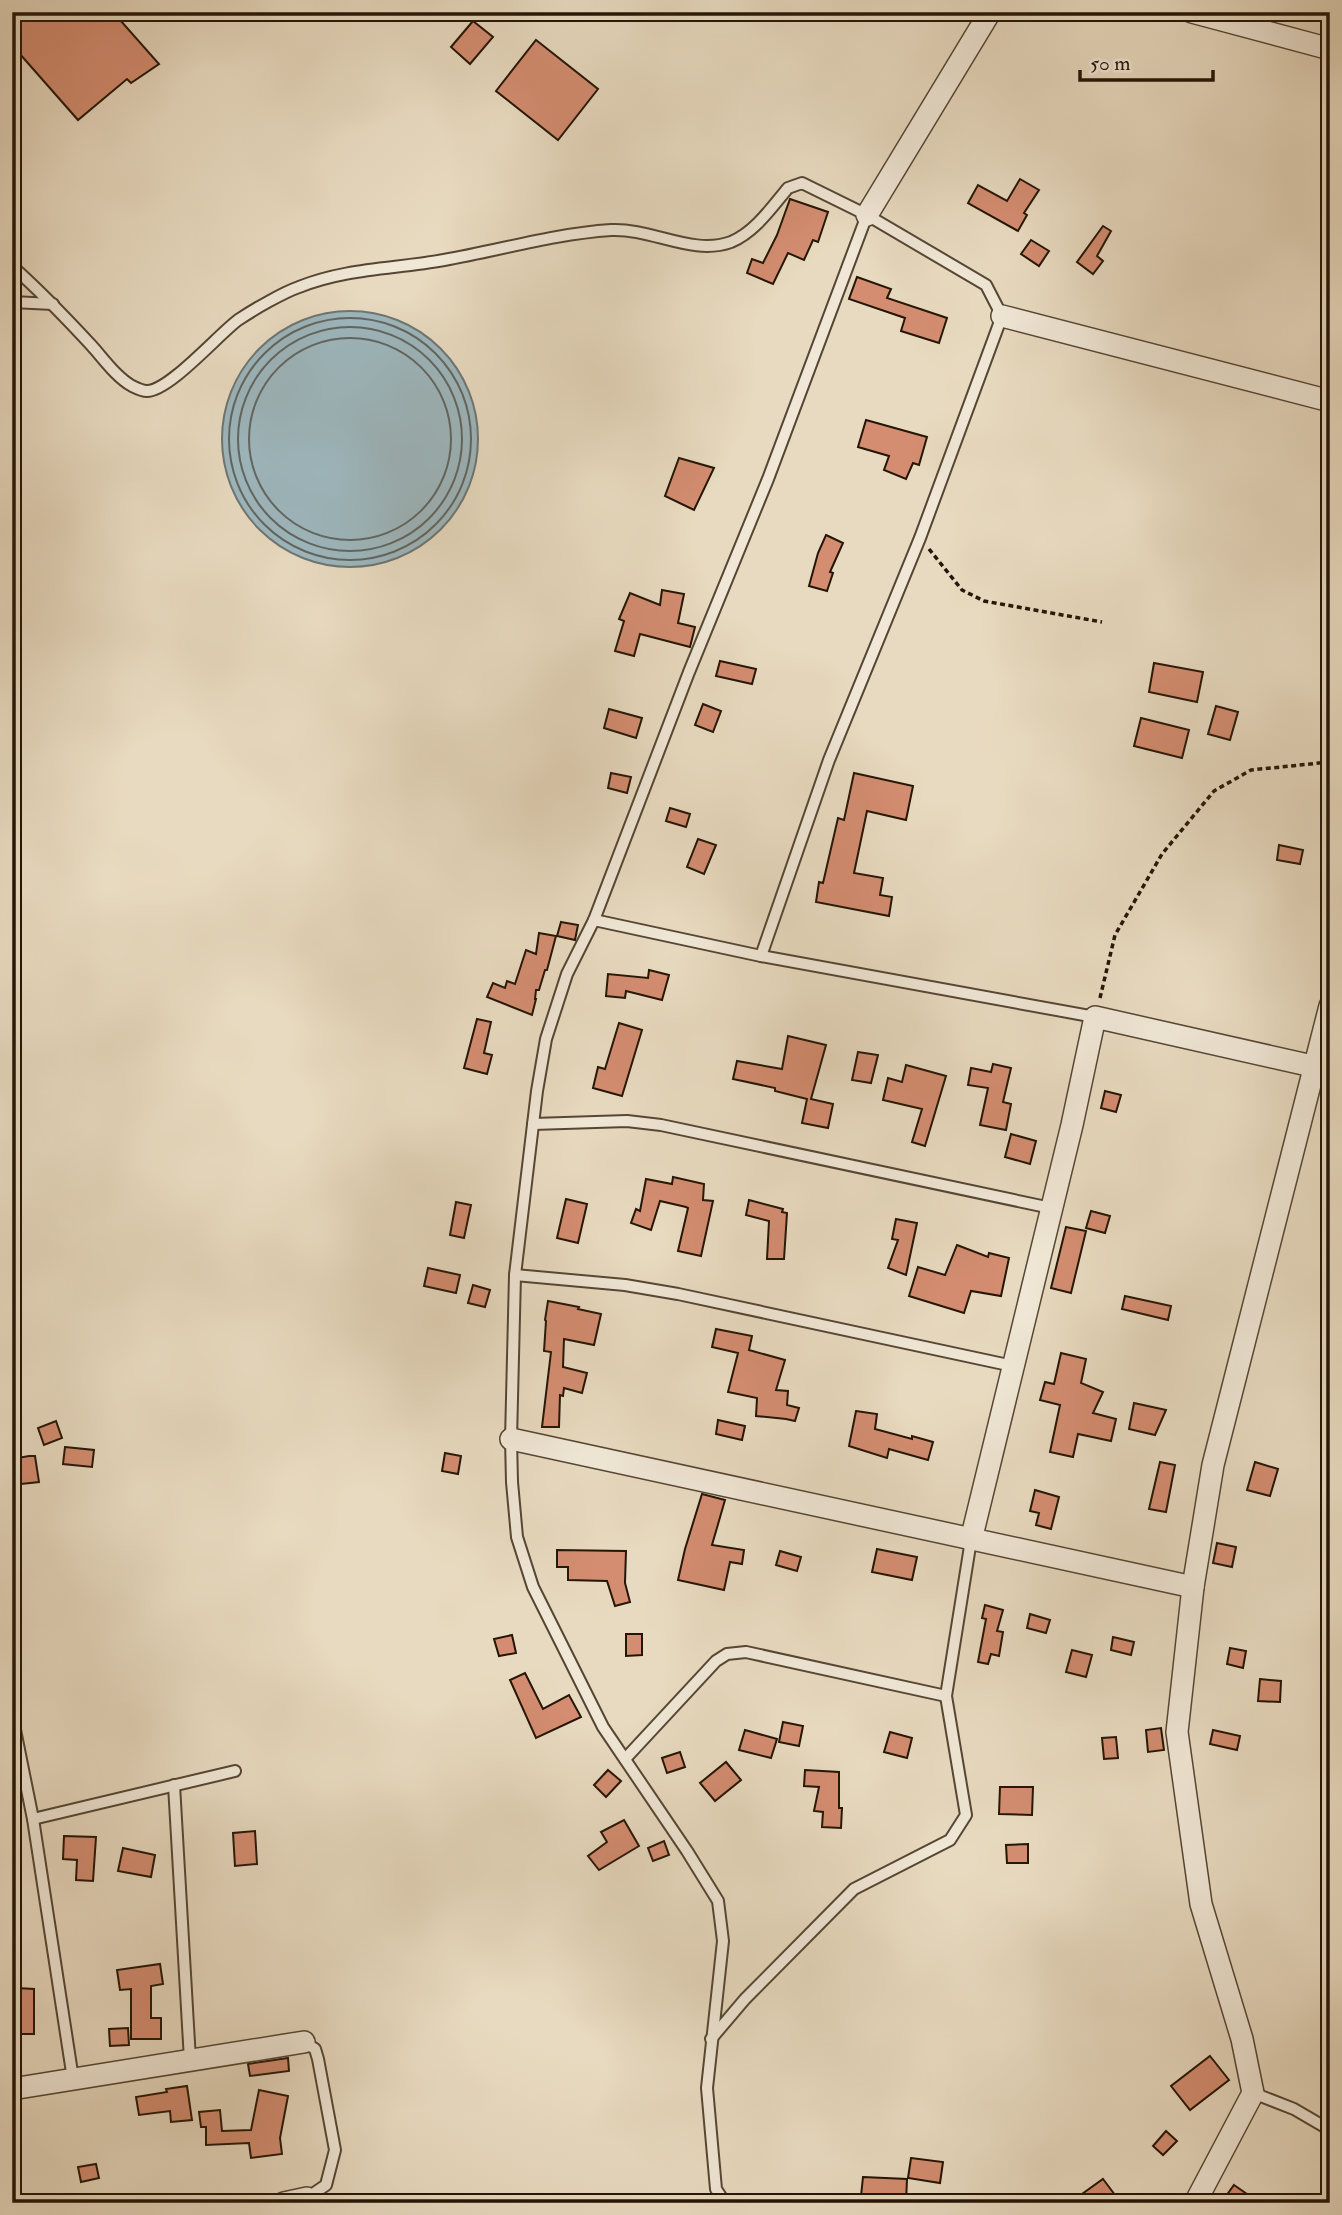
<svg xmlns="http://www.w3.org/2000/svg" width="1342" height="2215" font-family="'IM FELL Double Pica',serif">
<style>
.water{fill:#9db7be;stroke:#6d7674;stroke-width:2}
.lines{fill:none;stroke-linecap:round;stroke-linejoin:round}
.shore{stroke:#606662;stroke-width:2}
.building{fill:#d48d71;stroke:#241506;stroke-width:2}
.service-casing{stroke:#554634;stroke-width:14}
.minor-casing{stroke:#554634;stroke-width:24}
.path{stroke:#241506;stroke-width:3.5;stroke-dasharray:5 3.5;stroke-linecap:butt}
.service{stroke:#f0e7d6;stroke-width:10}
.minor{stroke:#f0e7d6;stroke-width:21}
</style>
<rect width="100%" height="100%" fill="#e8dac0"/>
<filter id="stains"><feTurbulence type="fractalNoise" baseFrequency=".00286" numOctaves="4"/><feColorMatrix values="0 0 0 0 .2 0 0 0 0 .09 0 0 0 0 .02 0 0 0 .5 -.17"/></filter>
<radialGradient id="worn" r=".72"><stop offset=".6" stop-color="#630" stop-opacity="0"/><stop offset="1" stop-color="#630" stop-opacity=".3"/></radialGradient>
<circle class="water" cx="350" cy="439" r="128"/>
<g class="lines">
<g class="shore">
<circle cx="350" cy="439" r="121"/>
<circle cx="350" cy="439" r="112"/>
<circle cx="350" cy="439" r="101"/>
</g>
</g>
<g class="building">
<path d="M20 12H113L159 64 131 83 127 79 78 120 12 45V19Z"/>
<path d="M473 21 493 37 470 64 451 47Z"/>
<path d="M536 40 598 89 558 140 496 91Z"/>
<path d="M1020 179 1039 190 1024 213 1027 215 1018 231 968 203 978 185 1007 201Z"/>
<path d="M790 199 828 212 818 242 813 240 804 260 788 253 773 284 747 273 752 259 763 263 777 235Z"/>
<path d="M1103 226 1111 231 1097 256 1103 261 1093 274 1077 262Z"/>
<path d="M1031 240 1049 251 1039 266 1021 254Z"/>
<path d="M857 277 891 289 887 298 947 318 939 343 901 331 905 318 849 299Z"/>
<path d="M866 420 927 437 919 465 913 463 906 479 884 470 889 456 858 447Z"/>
<path d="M679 458 714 468 694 510 665 496Z"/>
<path d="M826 535 843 543 830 572 833 573 827 591 809 586 818 553Z"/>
<path d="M662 590 684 594 678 623 695 627 690 647 640 634 634 656 615 651 624 621 619 619 630 593 660 605Z"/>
<path d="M720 661 756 669 752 684 716 676Z"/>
<path d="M1154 663 1203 672 1197 702 1149 692Z"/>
<path d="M703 704 721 711 713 732 695 725Z"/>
<path d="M1216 706 1238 712 1230 740 1208 734Z"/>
<path d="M609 709 642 718 636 738 604 728Z"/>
<path d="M1141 718 1189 730 1182 758 1134 746Z"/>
<path d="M611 773 631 777 627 793 608 788Z"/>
<path d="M854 773 913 786 906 820 867 811 854 873 883 878 880 895 892 897 889 916 816 902 819 882 823 883 838 818 844 820Z"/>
<path d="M670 808 690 814 686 827 666 821Z"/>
<path d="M698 839 716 845 704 874 687 867Z"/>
<path d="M1279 845 1303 850 1300 864 1277 860Z"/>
<path d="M561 922 578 925 575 940 557 936Z"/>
<path d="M539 933 556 936 547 970H545L539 990H536L535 999H536L532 1015 487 997 493 983 505 988 507 981 515 984 526 950 536 954Z"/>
<path d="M649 970 669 975 662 1000 626 991 625 998 606 996 608 974 648 978Z"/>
<path d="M477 1019 491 1022 484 1053 492 1055 487 1074 464 1068Z"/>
<path d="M619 1023 642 1030 622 1096 593 1088 598 1067 605 1069Z"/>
<path d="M788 1036 826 1045 811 1099 833 1104 828 1128 802 1123 807 1099 775 1091V1088L733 1079 737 1061 782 1069Z"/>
<path d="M858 1052 878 1055 871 1083 852 1080Z"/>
<path d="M993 1064 1011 1068 1003 1102 1011 1104 1006 1130 980 1125 988 1088 968 1085 971 1068 991 1072Z"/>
<path d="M906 1065 946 1076 925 1146 912 1142 922 1109 883 1100 888 1078 902 1082Z"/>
<path d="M1105 1091 1121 1095 1116 1112 1101 1108Z"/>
<path d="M1011 1134 1036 1141 1030 1164 1005 1157Z"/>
<path d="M673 1177 704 1184 703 1200 713 1201 701 1256 678 1251 688 1208 686 1207 660 1201 651 1230 631 1223 636 1209 640 1211 646 1179 672 1184Z"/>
<path d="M566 1199 587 1204 578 1243 557 1238Z"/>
<path d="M749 1200 783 1209 782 1212 787 1213 784 1259H767L769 1221 746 1215Z"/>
<path d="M456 1202 471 1205 464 1238 450 1235Z"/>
<path d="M1091 1211 1110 1216 1105 1233 1086 1228Z"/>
<path d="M896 1219 917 1223 906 1275 888 1268 898 1240 892 1239Z"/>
<path d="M1066 1227 1086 1231 1071 1293 1051 1288Z"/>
<path d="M957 1245 988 1257 989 1253 1009 1258 1001 1296 971 1291 964 1313 909 1296 918 1267 945 1275Z"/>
<path d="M428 1268 460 1275 456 1293 424 1286Z"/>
<path d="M473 1285 490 1290 485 1307 468 1303Z"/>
<path d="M1125 1296 1171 1306 1168 1320 1122 1309Z"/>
<path d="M548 1301 579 1307 578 1309 601 1314 594 1345 564 1339 563 1367 587 1373 582 1393 564 1388 563 1396 560 1395 559 1427H542L551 1352 544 1351 546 1321 545 1320Z"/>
<path d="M716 1329 752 1336 749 1350 785 1360 776 1390 788 1391 787 1405 799 1408 795 1421 786 1419 756 1416 757 1398 728 1392 738 1353 712 1347Z"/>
<path d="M1061 1353 1086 1359 1081 1383 1103 1392 1093 1413 1116 1419 1111 1441 1078 1434 1073 1457 1050 1452 1060 1405 1040 1400 1045 1382 1054 1384Z"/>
<path d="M1134 1403 1166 1410 1155 1435 1129 1429Z"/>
<path d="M856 1411 877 1414 875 1429 912 1439V1436L933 1442 928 1460 889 1449 887 1458 849 1446Z"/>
<path d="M718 1420 745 1426 742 1440 716 1434Z"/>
<path d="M56 1421 62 1438 44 1445 38 1428Z"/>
<path d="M65 1447 94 1450 92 1467 63 1464Z"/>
<path d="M445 1453 461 1456 458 1474 442 1471Z"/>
<path d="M29 1456H35L39 1482 12 1485V1459Z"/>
<path d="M1160 1462 1175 1465 1166 1512 1149 1509Z"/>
<path d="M1255 1462 1278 1469 1270 1496 1247 1490Z"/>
<path d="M1035 1490 1059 1497 1051 1529 1036 1525 1039 1513 1030 1511Z"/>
<path d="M702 1494 725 1500 712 1545 744 1550 742 1564 730 1562 724 1590 678 1580 685 1549Z"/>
<path d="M1217 1543 1236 1547 1232 1567 1213 1563Z"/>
<path d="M877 1549 917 1557 912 1580 872 1572Z"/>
<path d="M557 1550 626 1551 625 1583 630 1602 615 1606 607 1581 568 1580V1567H557Z"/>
<path d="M780 1551 801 1557 797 1571 776 1565Z"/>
<path d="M985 1605 1003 1610 997 1631 1003 1632 999 1656 991 1654 988 1664 978 1662 986 1619 982 1618Z"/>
<path d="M1030 1614 1050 1620 1046 1633 1027 1628Z"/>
<path d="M626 1634H642V1655L626 1656Z"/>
<path d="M512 1635 516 1653 499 1656 494 1639Z"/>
<path d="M1113 1637 1134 1642 1131 1655 1111 1650Z"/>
<path d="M1230 1648 1246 1651 1243 1668 1227 1664Z"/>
<path d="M1072 1650 1092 1655 1086 1677 1066 1672Z"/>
<path d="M525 1673 543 1709 569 1695 581 1717 536 1738 510 1680Z"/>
<path d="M1260 1679 1281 1681 1280 1702 1258 1701Z"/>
<path d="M783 1722 803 1726 799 1746 779 1742Z"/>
<path d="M1161 1728 1164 1750 1148 1752 1146 1730Z"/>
<path d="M745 1730 777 1739 771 1758 739 1750Z"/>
<path d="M1213 1730 1240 1736 1237 1750 1210 1744Z"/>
<path d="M890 1732 912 1738 907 1758 884 1752Z"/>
<path d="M1116 1737 1118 1758 1104 1759 1102 1738Z"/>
<path d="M680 1752 685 1767 667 1773 662 1758Z"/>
<path d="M726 1762 741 1780 715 1801 700 1783Z"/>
<path d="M608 1770 621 1781 606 1797 594 1785Z"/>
<path d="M805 1770 839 1772V1808H842L841 1828 822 1827 823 1812 814 1811 819 1787 804 1786Z"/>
<path d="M1000 1787H1033L1032 1815 999 1814Z"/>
<path d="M624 1820 639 1846 599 1870 588 1856 607 1842 601 1832Z"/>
<path d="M255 1831 257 1864 235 1866 233 1833Z"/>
<path d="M64 1836 96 1837 93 1881 76 1880 77 1860 63 1859Z"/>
<path d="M664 1841 669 1855 653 1861 648 1848Z"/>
<path d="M1028 1844V1863H1007L1006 1845Z"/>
<path d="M123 1848 155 1855 151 1877 118 1871Z"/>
<path d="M160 1964 163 1984 151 1986V2018H161V2039H131V1989L120 1990 117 1970Z"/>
<path d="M17 1988 34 1989V2034H16Z"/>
<path d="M128 2028 129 2045 110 2046 109 2029Z"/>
<path d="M1210 2056 1229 2080 1190 2110 1171 2086Z"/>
<path d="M288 2058 289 2071 250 2076 248 2064Z"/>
<path d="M187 2086 192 2120 171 2122 170 2111 139 2115 136 2097 167 2092 166 2089Z"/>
<path d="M259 2090 288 2096 280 2138 282 2154 251 2158 249 2143 206 2145V2127H201L199 2112 220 2110 222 2131 251 2130Z"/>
<path d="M1166 2131 1177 2141 1163 2155 1153 2146Z"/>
<path d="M911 2158 943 2162 940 2183 908 2178Z"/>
<path d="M96 2164 99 2178 81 2182 78 2167Z"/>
<path d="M863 2177 907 2179 906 2203H891V2199L861 2196Z"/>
<path d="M1103 2179 1121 2203H1088L1082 2194Z"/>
<path d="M1234 2185 1260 2203H1221Z"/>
</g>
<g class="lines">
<g class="service-casing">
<g id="service">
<path d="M12 266C40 291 66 318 91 345 103 358 116 377 132 386 136 388 144 391 147 391 169 391 218 335 238 320 253 310 282 293 299 287 346 268 395 269 444 260 501 250 553 234 611 230 652 228 692 256 731 242 755 232 772 207 788 188L802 183 867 215 986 285 1002 316 920 538 829 760 761 956"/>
<path d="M12 302 53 304"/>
<path d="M594 920 761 956 1095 1017"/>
<path d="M533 1124 627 1121 661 1125 1051 1208"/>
<path d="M515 1275 625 1285 678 1294 1013 1366"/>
<path d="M12 1715 33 1819 73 2079"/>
<path d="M625 1759 716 1661 727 1654 746 1652 946 1696"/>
<path d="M174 1785 190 2060"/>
<path d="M33 1819 235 1771"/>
<path d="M711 2039 745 1999 854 1889 950 1840 966 1815 946 1696 971 1540"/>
<path d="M304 2042 315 2049 318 2059 335 2150 326 2185 307 2198"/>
<path d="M1253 2093 1294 2109 1330 2130"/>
<path d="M725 2203 716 2189 707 2088 723 1941 718 1901 687 1851 603 1727 533 1587 517 1537 512 1482 511 1439 515 1275 537 1091 546 1039 567 974 594 920 689 672 768 479 867 215"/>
</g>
</g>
<g class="minor-casing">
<g id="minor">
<path d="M1192 12 1330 49"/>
<path d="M867 215 990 12"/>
<path d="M1002 316 1330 401"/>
<path d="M511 1439 1193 1587"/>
<path d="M971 1540 1072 1125 1095 1017 1330 1070"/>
<path d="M12 2089 304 2042"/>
<path d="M284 2203 307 2198V2203"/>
<path d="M1195 2203 1253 2093 1242 2039 1201 1904 1177 1732 1193 1587 1213 1465 1330 1006"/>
</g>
</g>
<g class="path">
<path d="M929 549 962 590 984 601 1102 622"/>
<path d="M1100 998 1115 935 1162 854 1214 791 1251 770 1330 762"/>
</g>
<use href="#service" class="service"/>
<use href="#minor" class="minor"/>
</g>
<rect width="1342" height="2215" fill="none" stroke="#e8dac0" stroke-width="42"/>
<rect x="14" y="14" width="1314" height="2187" fill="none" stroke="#241506" stroke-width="3.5"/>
<rect x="21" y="21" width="1300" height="2173" fill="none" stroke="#241506" stroke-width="2"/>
<path d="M1080 70v10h133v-10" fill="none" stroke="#241506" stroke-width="3.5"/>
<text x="1090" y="70" font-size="21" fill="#241506" stroke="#f0e7d6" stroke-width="5" paint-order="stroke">50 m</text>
<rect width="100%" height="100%" filter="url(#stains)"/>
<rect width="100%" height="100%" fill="url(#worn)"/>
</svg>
